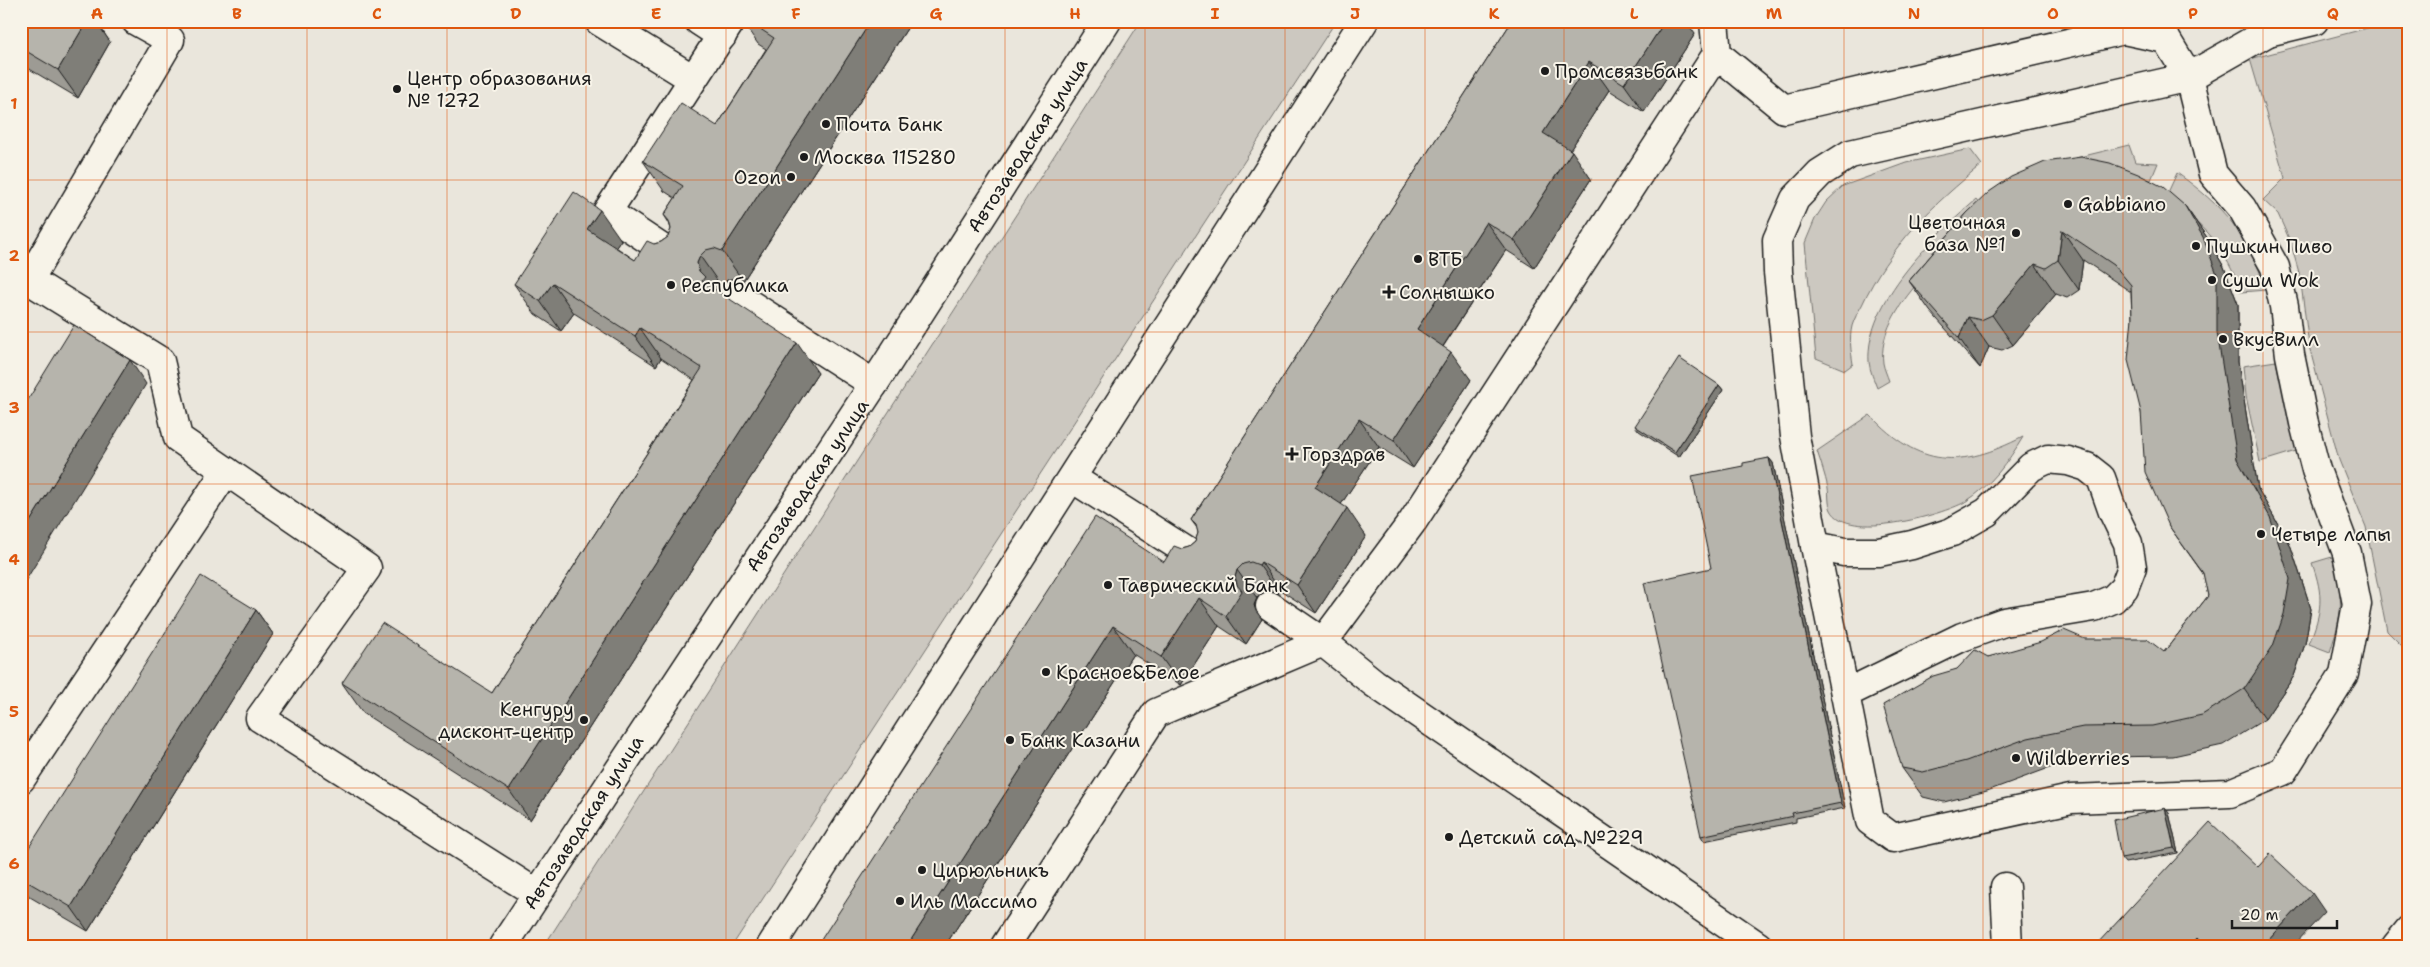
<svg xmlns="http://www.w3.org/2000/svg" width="2430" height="967" font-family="'Shantell Sans',sans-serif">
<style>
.green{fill:#ccc8c0;stroke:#74726e}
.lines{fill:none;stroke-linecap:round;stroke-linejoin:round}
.minor-casing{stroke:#1c1c1c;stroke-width:31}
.major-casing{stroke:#1c1c1c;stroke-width:31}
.minor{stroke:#f7f3e8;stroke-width:28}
.major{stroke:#f7f3e8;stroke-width:28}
.wall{fill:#9d9b94;stroke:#1c1c1c}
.shaded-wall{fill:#7f7e78;stroke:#1c1c1c}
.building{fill:#b6b4ac;stroke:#1c1c1c}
.grid{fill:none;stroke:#de560d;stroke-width:1;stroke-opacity:0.55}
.poi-dot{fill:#1c1c1c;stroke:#f7f3e8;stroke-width:2}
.labels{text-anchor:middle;stroke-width:4;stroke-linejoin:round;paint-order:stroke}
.poi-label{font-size:19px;fill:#1c1c1c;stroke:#f7f3e8;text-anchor:start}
.street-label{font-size:19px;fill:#1c1c1c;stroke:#f7f3e8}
.neatline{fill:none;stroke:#de560d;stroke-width:2}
.grid-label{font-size:16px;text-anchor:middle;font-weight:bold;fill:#de560d}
</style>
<rect width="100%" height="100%" fill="#eae6dc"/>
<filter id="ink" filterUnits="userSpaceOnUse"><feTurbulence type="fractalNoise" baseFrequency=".02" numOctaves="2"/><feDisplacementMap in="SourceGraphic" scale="10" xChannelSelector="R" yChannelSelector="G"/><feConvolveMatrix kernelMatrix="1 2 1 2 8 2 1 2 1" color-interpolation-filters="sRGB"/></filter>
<g filter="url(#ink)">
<g class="green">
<path d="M1141 21H1336L732 946H544Z"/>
<path d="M2394 21H2409V647L2404 648 2387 631 2366 527 2339 460 2309 346 2300 276 2290 241 2278 214 2263 200 2285 178 2250 59Z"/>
<path d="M2129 145 2135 162 2158 163 2151 180 2118 168 2055 163Z"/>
<path d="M1970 149 1982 165C1934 203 1888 248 1862 305 1858 312 1854 319 1852 326 1849 339 1851 351 1853 364L1845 370 1816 358 1805 243 1815 219 1826 202 1843 186 1906 163Z"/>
<path d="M2177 173C2223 206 2249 235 2266 290L2241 292C2227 251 2203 222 2165 199Z"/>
<path d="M1976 200 1988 215C1952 250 1876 307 1883 363 1884 369 1887 375 1889 381L1877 388C1874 380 1870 371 1869 362 1865 302 1934 236 1976 200Z"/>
<path d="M2276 361 2296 451 2260 462 2246 396 2243 366Z"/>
<path d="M1870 415C1920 468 1960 469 2023 437 2008 462 1991 486 1965 502 1942 515 1847 542 1831 510 1828 504 1829 494 1828 488 1825 475 1821 463 1817 451Z"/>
<path d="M2332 557C2344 599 2343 611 2330 652L2309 644C2322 610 2324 597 2312 563Z"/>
</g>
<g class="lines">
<g class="minor-casing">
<g id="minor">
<path d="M136 21 170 40 29 280 160 361 178 438 367 568 260 718 536 893"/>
<path d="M599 21 693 79"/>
<path d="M699 21 722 36"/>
<path d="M1714 21 1717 54 1784 109 2124 30 2166 39 2189 77 2268 32"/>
<path d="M2265 21 2268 32 2314 21"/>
<path d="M2189 77 2213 174 2242 208 2275 267 2284 306 2290 355 2304 423 2316 470 2347 553 2357 604 2344 674 2283 771 2230 793 2071 799 1893 838 1870 821 1845 694 1962 637 2004 622 2094 607 2113 599 2124 588 2132 567 2128 543 2113 512 2101 478 2087 467 2068 461 2048 459 2031 467 1987 512 1952 532 1912 545 1879 552H1844L1815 546 1795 436 1778 272 1777 240 1795 199 1820 173 1850 154Z"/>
<path d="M676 258 607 212 731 21"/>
<path d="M734 294 874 384"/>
<path d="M1072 478 1202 561"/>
<path d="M1815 546 1845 694"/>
<path d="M1270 606 1323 642 1413 521 1717 54"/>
<path d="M21 779 226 471"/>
<path d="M2005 887 2008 946"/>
<path d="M1005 946 1156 713 1323 642 1374 683 1758 946"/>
<path d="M2396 946 2409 930"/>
</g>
</g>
<g class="major-casing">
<g id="major">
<path d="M503 946 874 384 1107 21"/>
<path d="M771 946 1364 21"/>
</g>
</g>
<use href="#minor" class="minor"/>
<use href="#major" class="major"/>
</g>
<g class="wall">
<path d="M21 21H96L110 42 78 98 21 64Z"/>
<path d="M742 21H912L743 281 735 278 727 280 721 286 719 292 818 373 530 820 363 713 342 683 492 693 694 380 661 358 656 366 574 313 561 331 535 314 514 284 621 240 616 247 635 260 654 244 661 242 668 237 671 229 669 223 664 215 675 198 664 191 643 161 717 126 766 49 758 44Z"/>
<path d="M1512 21 1695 34 1644 112 1609 90 1570 150 1591 179 1534 268 1506 250 1443 347 1471 380 1413 468 1379 447 1341 504 1366 536 1316 613 1280 590 1279 593 1271 590 1263 592 1257 598 1254 605 1256 611 1262 619 1246 644 1219 626 1181 685 1133 654 945 946H817L1164 562 1182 549 1189 547 1195 542 1198 533 1197 528 1191 520Z"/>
<path d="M2185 206 2206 236 2224 267 2238 304V362L2258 489 2291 547 2311 609 2305 644 2294 676 2265 719 2223 745 2173 756 2104 757 2049 768 1987 791 1944 802 1923 797 1902 768 1957 669 1988 657 2085 639 2164 652 2208 596 2204 575 2169 526 2141 412 2132 318 2131 292 2083 260 2079 290 2067 298 2056 294 2013 345 2002 350 1989 347 1980 368 1930 311 1909 281 1967 213Z"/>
<path d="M1719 385 1723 390 1679 457 1639 431 1635 426Z"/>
<path d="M1769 458 1773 463 1845 808 1796 818V822L1704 841 1701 836 1743 466Z"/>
<path d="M256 610 273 634 88 931 30 897 21 885V860Z"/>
<path d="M2169 813 2178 853 2125 863 2121 858Z"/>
</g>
<g class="shaded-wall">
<path d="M87 21H96L110 42 78 98 58 70Z"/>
<path d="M871 21H912L743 281 722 251Z"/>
<path d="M1665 21H1686L1695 34 1644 112 1624 84Z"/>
<path d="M1589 62 1609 90 1563 161 1543 133Z"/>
<path d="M1572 151 1591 179 1534 268 1514 240Z"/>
<path d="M2185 206 2206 236 2224 267 2238 304V362L2258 489 2291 547 2311 609 2305 644 2294 676 2265 719 2244 689 2237 459Z"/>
<path d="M600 210 621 240 608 259 587 229Z"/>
<path d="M1486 222 1506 250 1436 357 1417 329Z"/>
<path d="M2062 230 2083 260 2079 290 2058 260Z"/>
<path d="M700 256 721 286 718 293 702 281 697 263Z"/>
<path d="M2035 264 2056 294 2013 345 1992 315Z"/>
<path d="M553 283 574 313 561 331 540 301Z"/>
<path d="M1968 317 1989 347 1980 368 1959 338Z"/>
<path d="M640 328 661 358 656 366 635 336Z"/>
<path d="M797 343 818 373 530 820 509 790Z"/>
<path d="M1451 352 1471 380 1413 468 1394 440Z"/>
<path d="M130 360 146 384 21 588V536Z"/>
<path d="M1719 385 1723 390 1679 457 1675 452Z"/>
<path d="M1359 419 1379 447 1334 515 1315 487Z"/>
<path d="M1769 458 1773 463 1845 808 1841 803Z"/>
<path d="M1347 508 1366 536 1316 613 1297 585Z"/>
<path d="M1261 562 1280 590 1279 593 1259 565Z"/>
<path d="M1237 570 1257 598 1254 605 1256 611 1262 619 1246 644 1226 616 1237 585 1235 577Z"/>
<path d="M1199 598 1219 626 1181 685 1161 657Z"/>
<path d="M256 610 273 634 88 931 71 907Z"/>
<path d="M1113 626 1133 654 945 946H907Z"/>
<path d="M2165 808 2169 813 2178 853 2174 848Z"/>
<path d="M2312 893 2325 912 2293 946H2263Z"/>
<path d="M2197 938 2203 946H2190Z"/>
</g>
<g class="building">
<path d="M21 21H87L58 70 21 48Z"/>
<path d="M748 21H871L722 251 714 248 706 250 700 256 697 263 699 271 705 277 702 281 797 343 509 790 342 683 382 623 492 693 702 368 640 328 635 336 553 283 540 301 514 284 574 192 600 210 587 229 635 260 647 241 654 244 661 242 668 237 671 229 669 221 664 215 683 186 643 161 681 103 717 126 774 38Z"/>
<path d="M1512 21H1665L1624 84 1589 62 1543 133 1572 151 1514 240 1486 222 1417 329 1451 352 1394 440 1359 419 1315 487 1347 508 1297 585 1261 562 1259 565 1251 562 1243 564 1237 570 1235 577 1237 585 1242 591 1226 616 1199 598 1161 657 1113 626 907 946H817L1095 517 1164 562 1174 546 1182 549 1189 547 1195 542 1198 533 1196 525 1191 520Z"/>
<path d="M2081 157 2110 163 2138 174 2163 187 2185 206 2203 237 2217 274V332L2237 459 2270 517 2290 579 2284 614 2273 646 2244 689 2202 715 2152 726 2083 727 2028 738 1966 761 1923 772 1902 768 1883 705 1933 676 1957 669 1975 650 1988 657 2041 642 2064 630 2085 639H2147L2164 652 2208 596 2203 573 2169 526 2145 472 2141 412 2128 360 2132 318 2131 285 2114 265 2062 230 2058 260 2046 268 2035 264 1992 315 1981 320 1968 317 1959 338 1909 281 1967 213 1989 192 2011 177 2045 162Z"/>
<path d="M74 325 130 360 21 536V411Z"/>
<path d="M1679 358 1719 385 1675 452 1635 426Z"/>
<path d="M1769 458 1841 803 1792 813 1793 816 1701 836 1644 583 1711 568 1692 476 1743 466V463Z"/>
<path d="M201 576 256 610 71 907 21 878V860Z"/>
<path d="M2409 691V708L2405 693Z"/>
<path d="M2165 808 2174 848 2121 858 2114 820Z"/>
<path d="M2210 822 2258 867 2270 854 2312 893 2263 946H2205L2197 938 2190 946H2095Z"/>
</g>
</g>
<path class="grid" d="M167 21V946M307 21V946M447 21V946M586 21V946M726 21V946M866 21V946M1005 21V946M1145 21V946M1285 21V946M1425 21V946M1564 21V946M1704 21V946M1844 21V946M1983 21V946M2123 21V946M2263 21V946M21 180H2409M21 332H2409M21 484H2409M21 636H2409M21 788H2409"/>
<g class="poi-dot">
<circle cx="1545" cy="71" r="5"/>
<circle cx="397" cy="89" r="5"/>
<circle cx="826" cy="124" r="5"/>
<circle cx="804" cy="157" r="5"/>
<circle cx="791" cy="177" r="5"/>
<circle cx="2068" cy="204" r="5"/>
<circle cx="2016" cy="233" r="5"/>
<circle cx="2196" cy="246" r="5"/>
<circle cx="1418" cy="259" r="5"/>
<circle cx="2212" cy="280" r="5"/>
<circle cx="671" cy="285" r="5"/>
<path d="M1386.5 284.5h5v5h5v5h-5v5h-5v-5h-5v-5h5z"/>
<circle cx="2223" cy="339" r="5"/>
<path d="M1289.5 446.5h5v5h5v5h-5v5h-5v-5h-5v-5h5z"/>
<circle cx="2261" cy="534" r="5"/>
<circle cx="1108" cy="585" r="5"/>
<circle cx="1046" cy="672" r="5"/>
<circle cx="584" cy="720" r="5"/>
<circle cx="1010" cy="740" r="5"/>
<circle cx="2016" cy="758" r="5"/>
<circle cx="1449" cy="837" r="5"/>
<circle cx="922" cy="870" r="5"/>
<circle cx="900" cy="901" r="5"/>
</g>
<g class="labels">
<g class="poi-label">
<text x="1555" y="78">Промсвязьбанк</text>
<text x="407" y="85">Центр образования<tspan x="407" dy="22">№ 1272</tspan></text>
<text x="836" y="131">Почта Банк</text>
<text x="814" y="164">Москва 115280</text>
<text x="781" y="184" text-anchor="end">Ozon</text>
<text x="2078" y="211">Gabbiano</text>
<text x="2006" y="229" text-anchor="end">Цветочная<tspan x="2006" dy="22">база №1</tspan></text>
<text x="2206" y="253">Пушкин Пиво</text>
<text x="1428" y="266">ВТБ</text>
<text x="2222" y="287">Суши Wok</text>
<text x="681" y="292">Республика</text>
<text x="1399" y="299">Солнышко</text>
<text x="2233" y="346">ВкусВилл</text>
<text x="1302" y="461">Горздрав</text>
<text x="2271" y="541">Четыре лапы</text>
<text x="1118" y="592">Таврический Банк</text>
<text x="1056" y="679">Красное&amp;Белое</text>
<text x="574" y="716" text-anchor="end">Кенгуру<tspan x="574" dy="22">дисконт-центр</tspan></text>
<text x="1020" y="747">Банк Казани</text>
<text x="2026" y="765">Wildberries</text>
<text x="1459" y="844">Детский сад №229</text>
<text x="932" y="877">Цирюльникъ</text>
<text x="910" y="908">Иль Массимо</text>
</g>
<g class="street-label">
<text transform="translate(1027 145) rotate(-57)" y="7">Автозаводская улица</text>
<text transform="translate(807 485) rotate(-56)" y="7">Автозаводская улица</text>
<text transform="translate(583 822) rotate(-57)" y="7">Автозаводская улица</text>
</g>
</g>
<rect width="2430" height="967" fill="none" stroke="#f7f3e8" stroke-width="55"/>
<path d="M2232 920v8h105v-8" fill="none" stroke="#1c1c1c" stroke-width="2.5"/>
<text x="2240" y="920" font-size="15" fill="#1c1c1c" stroke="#f7f3e8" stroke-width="4" paint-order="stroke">20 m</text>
<rect x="28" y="28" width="2374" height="912" class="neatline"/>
<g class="grid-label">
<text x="97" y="19">A</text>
<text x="237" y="19">B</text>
<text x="377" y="19">C</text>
<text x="516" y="19">D</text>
<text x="656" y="19">E</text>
<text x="796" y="19">F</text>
<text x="936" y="19">G</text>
<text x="1075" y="19">H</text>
<text x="1215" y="19">I</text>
<text x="1355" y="19">J</text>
<text x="1494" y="19">K</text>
<text x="1634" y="19">L</text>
<text x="1774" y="19">M</text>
<text x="1914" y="19">N</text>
<text x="2053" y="19">O</text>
<text x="2193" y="19">P</text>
<text x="2333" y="19">Q</text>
<text x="14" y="109">1</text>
<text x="14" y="261">2</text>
<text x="14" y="413">3</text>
<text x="14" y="565">4</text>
<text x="14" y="717">5</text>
<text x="14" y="869">6</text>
</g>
</svg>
